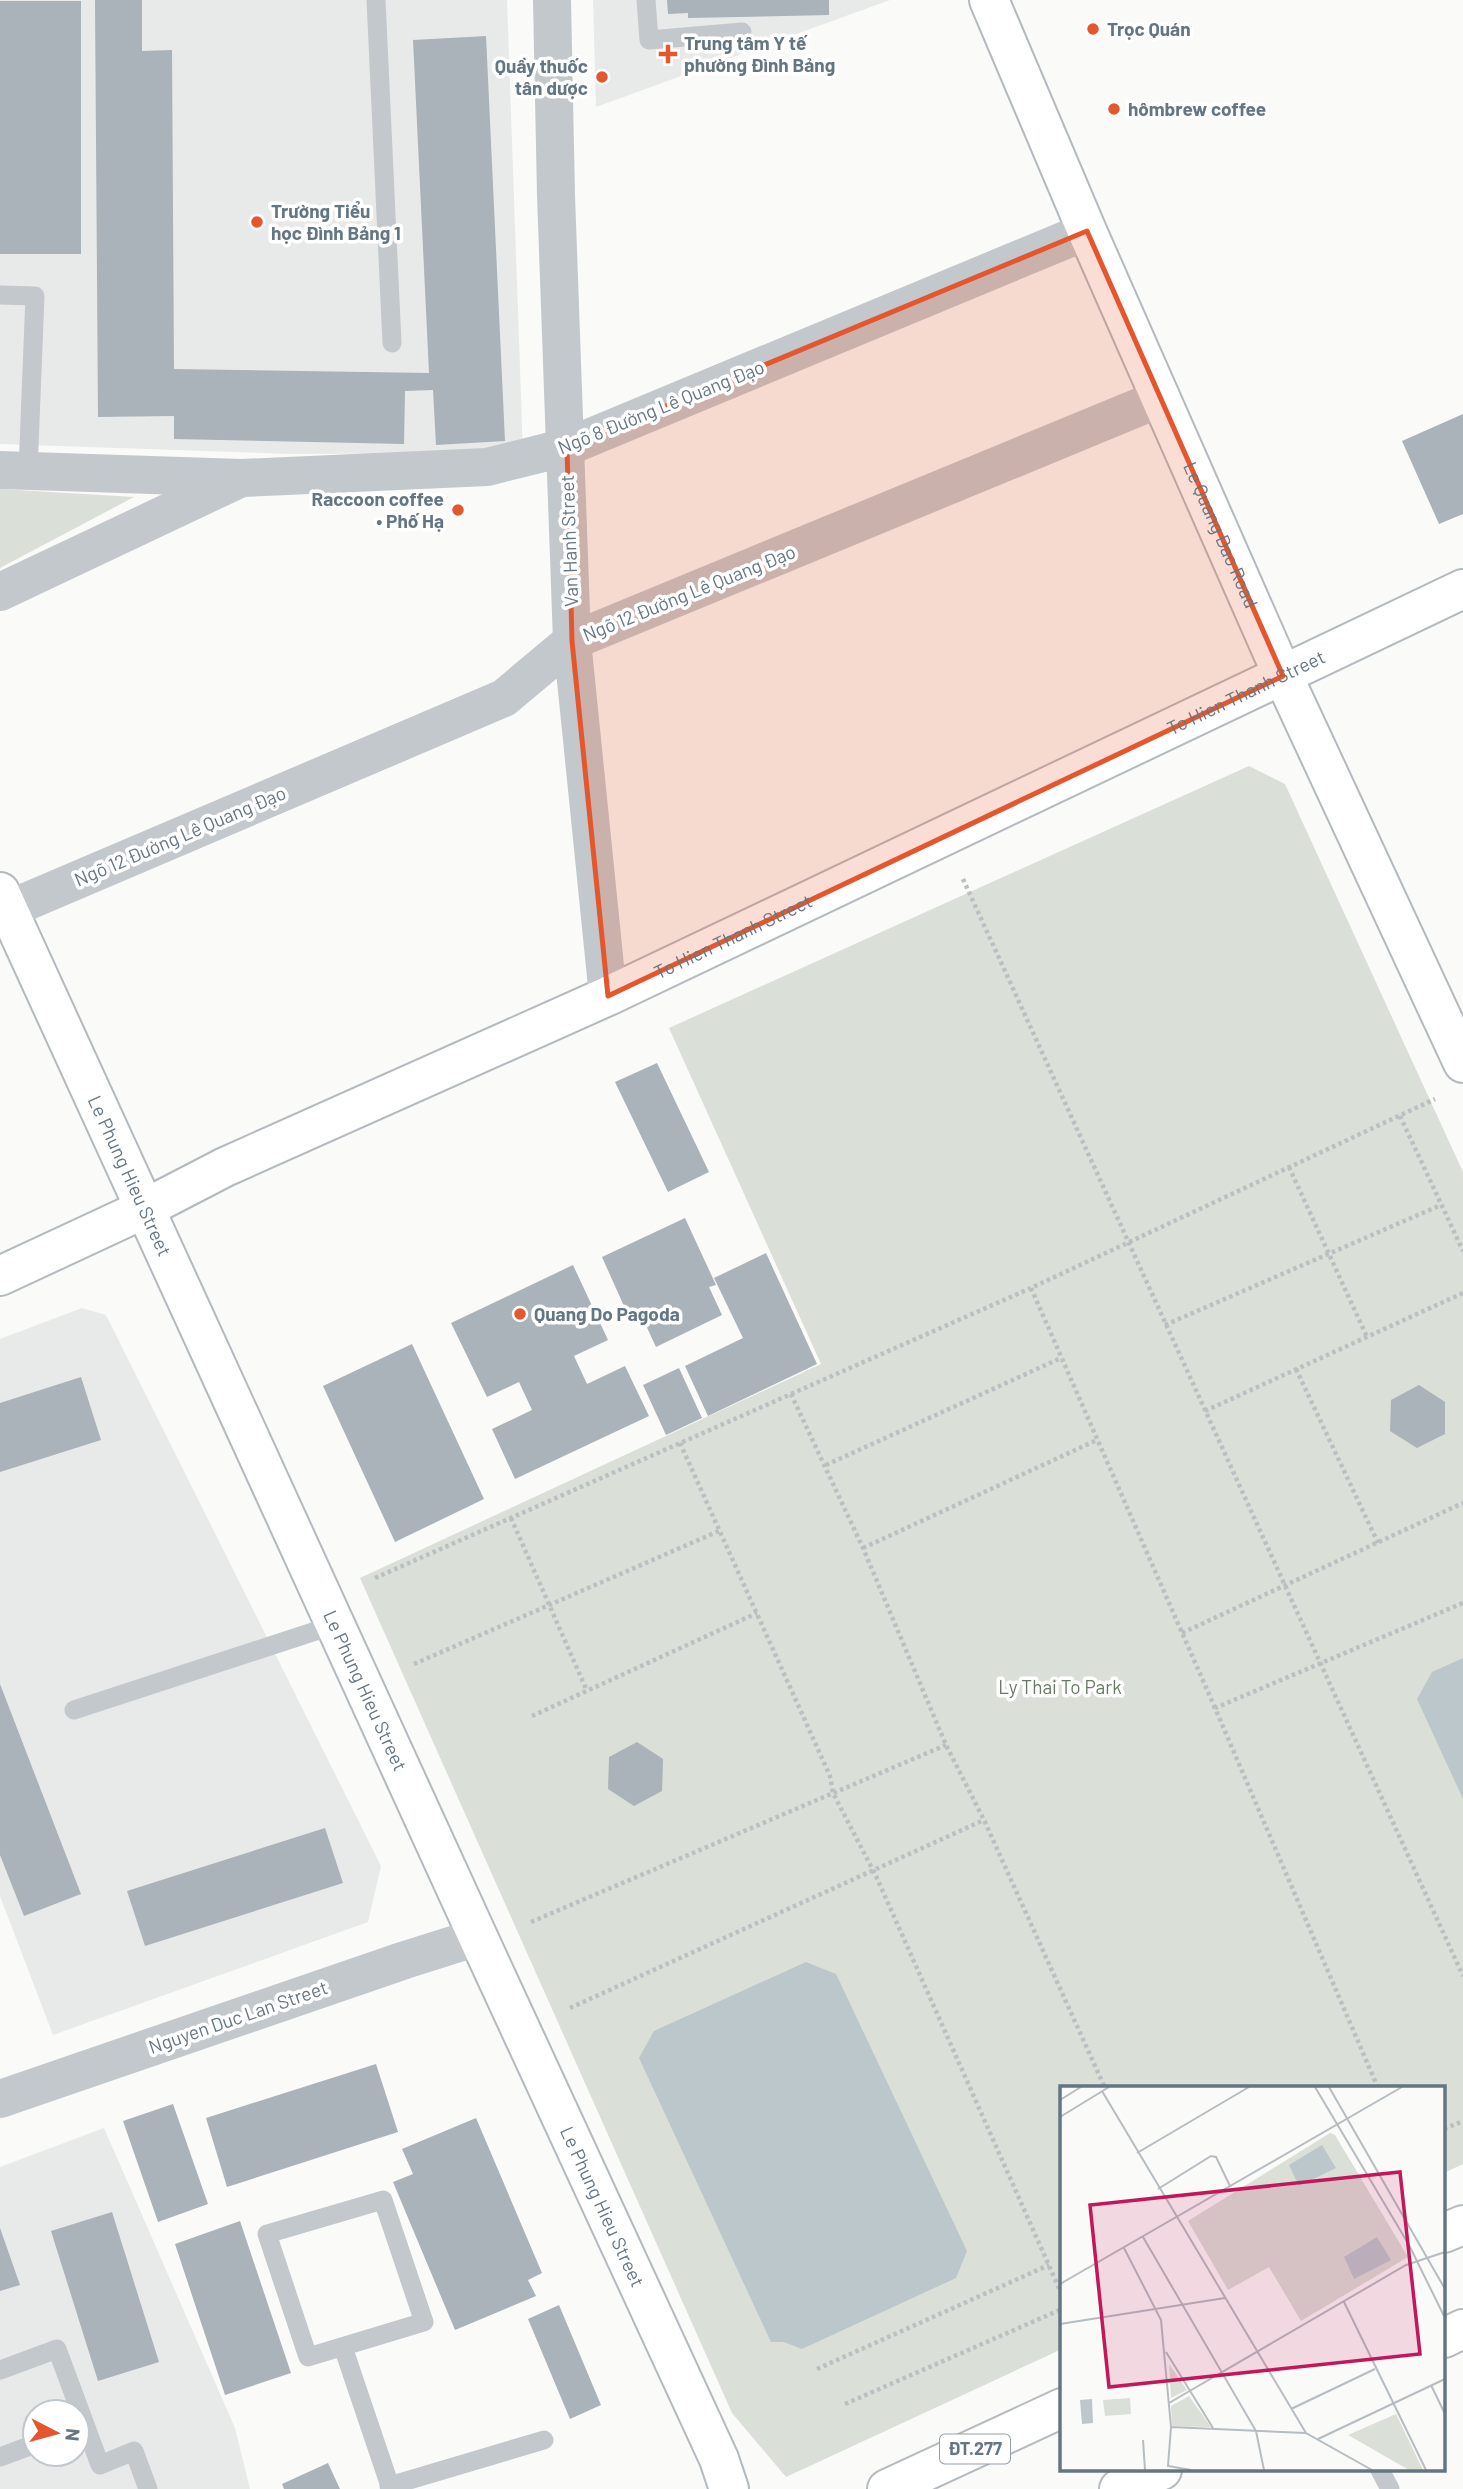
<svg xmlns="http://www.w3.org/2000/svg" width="1463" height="2489" font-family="Barlow,sans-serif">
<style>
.built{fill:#e8e9e9;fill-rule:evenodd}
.green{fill:#dadfd7}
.water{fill:#bbc7cb}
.building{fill:#aab3b9}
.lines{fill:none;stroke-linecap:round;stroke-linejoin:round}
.secondary-casing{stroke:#b3babf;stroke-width:42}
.primary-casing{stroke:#b5babe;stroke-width:42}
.path{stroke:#bbbfc2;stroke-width:4.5;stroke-dasharray:3.5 3.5;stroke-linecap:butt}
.lane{stroke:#c3c8cc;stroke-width:19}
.street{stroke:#c3c8cc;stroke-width:38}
.secondary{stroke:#fff;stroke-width:38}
.primary{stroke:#fff;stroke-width:38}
.marked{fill:#e4572e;fill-opacity:0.2;stroke:#e4572e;stroke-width:5;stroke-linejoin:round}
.poi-dot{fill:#e4572e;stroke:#fff;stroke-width:2.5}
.labels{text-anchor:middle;stroke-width:7;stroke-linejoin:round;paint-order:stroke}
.shield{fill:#fff;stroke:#939fa8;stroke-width:2}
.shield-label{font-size:18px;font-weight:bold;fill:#657683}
.poi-label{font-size:19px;font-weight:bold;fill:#657683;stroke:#fff;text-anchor:start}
.street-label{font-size:19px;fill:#657683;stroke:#fff}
.park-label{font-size:19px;fill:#687a64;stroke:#fff}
.inset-road{fill:none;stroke:#b5bdc2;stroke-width:2}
.view{fill:#c2185b;fill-opacity:0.15;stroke:#c2185b;stroke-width:3.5}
.inset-edge{fill:none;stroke:#657683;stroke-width:3.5}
</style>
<rect width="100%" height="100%" fill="#fafaf8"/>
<g class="built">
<path d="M0 0H507L523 453 291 454 0 444Z"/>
<path d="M593 0H890L596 107Z"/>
<path d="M82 1308 106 1315 381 1866 368 1922 53 2035 0 1896V1339Z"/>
<path d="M104 2128 235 2428 250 2489H0V2167ZM35 2412H77V2454H35Z"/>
</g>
<g class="green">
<path d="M0 489 134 497 0 568Z"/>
<path d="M1249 766 1285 784 1463 1172V2164L1444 2173V2088H1062V2349L786 2477 732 2413 360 1578 821 1364 669 1028Z"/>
</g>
<g class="water">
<path d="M1463 1658V1799L1417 1699 1432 1672Z"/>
<path d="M806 1962 836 1974 967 2251 956 2278 802 2349 784 2342H771L639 2058 654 2031Z"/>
</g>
<g class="building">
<path d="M95 0H142V51L172 50 174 369 429 373 413 40 486 36 505 441 436 445 433 390 405 391 404 444 174 439V416L98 417Z"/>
<path d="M667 0H829V15L688 18V13L668 14Z"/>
<rect x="0" y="1" width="81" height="253"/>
<path d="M1463 414V514L1439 524 1402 441Z"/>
<path d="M657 1063 709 1172 668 1192 615 1082Z"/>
<path d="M685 1218 716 1285 709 1287 722 1315 656 1347 643 1319 632 1324 602 1257Z"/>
<path d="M766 1253 817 1364 708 1416 685 1366 743 1338 714 1278Z"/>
<path d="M573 1265 608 1340 574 1356 587 1384 625 1366 649 1416 515 1479 492 1429 532 1410 519 1382 487 1397 451 1323Z"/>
<path d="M412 1344 484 1499 395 1542 323 1386Z"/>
<path d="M679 1368 702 1418 666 1435 643 1385Z"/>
<path d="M81 1377 101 1440 0 1472V1403Z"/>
<path d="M1419 1385 1445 1402V1434L1417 1448 1390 1431 1391 1400Z"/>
<path d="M0 1684 81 1894 24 1916 0 1855Z"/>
<path d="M637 1742 663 1759 662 1791 634 1806 608 1789 609 1757Z"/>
<path d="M325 1828 343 1883 145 1946 127 1891Z"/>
<path d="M376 2064 398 2132 227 2187 206 2118Z"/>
<path d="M173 2104 208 2204 158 2222 123 2121Z"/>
<path d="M476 2118 542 2273 528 2280 536 2296 455 2330 393 2182 413 2174 402 2149Z"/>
<path d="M112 2212 159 2362 98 2381 51 2231Z"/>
<path d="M240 2221 291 2373 225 2395 175 2244Z"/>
<path d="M0 2228 20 2285 0 2291Z"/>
<path d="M559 2305 601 2405 570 2419 528 2319Z"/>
<path d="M328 2463 340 2489H284L282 2484Z"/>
</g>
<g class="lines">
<g class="secondary-casing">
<g id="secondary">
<path id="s1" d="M989 0 1087 231 1283 676 1463 1063"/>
<path id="s2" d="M0 892 478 1937 719 2459 729 2489"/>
<path id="s3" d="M0 1276 144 1209 225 1167 608 996 1463 589"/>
</g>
</g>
<g class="primary-casing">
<g id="primary">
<path d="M1444 2233 1463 2225"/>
<path d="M1444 2338 1463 2329"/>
<path d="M887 2489 1062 2408"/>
<path d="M1119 2489 1162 2470"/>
</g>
</g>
<g class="path">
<path d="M963 879 1463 1976"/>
<path d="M1400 1116 1463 1251"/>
<path d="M1289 1167 1367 1337"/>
<path d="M1165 1325 1441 1205"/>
<path d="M1296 1369 1378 1543"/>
<path d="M791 1394 863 1548 946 1745 984 1820 1105 2088"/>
<path d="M1205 1411 1463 1293"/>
<path d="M680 1443 830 1776 833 1793 876 1876 1062 2295"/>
<path d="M826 1465 1061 1358"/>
<path d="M511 1518 587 1691"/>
<path d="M863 1548 1097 1440"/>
<path d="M375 1578 1031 1288"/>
<path d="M1182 1633 1463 1503"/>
<path d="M414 1664 719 1531"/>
<path d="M1215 1708 1031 1288 1435 1099"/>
<path d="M532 1716 757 1613"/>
<path d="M531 1922 946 1745"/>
<path d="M570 2008 984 1820"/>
<path d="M1378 2088 1215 1708 1463 1603"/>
<path d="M1444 2129 1463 2121"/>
<path d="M817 2369 1049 2265"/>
<path d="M845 2404 1062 2309"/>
</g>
<g class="lane">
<path d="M376 0 392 343"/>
<path d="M646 0 649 40 742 32"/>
<path d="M0 295 35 296 28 471"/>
<path d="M74 1710 334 1625"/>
<path d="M383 2200 424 2322 308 2357 267 2234Z"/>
<path d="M343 2347 391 2489"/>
<path d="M0 2370 57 2349 100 2465 134 2451 148 2489"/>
<path d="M0 2457 35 2444"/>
<path d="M1380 2470 1390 2489"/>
<path d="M389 2486 544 2440"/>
</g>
<g class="street">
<path d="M552 0 556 195 572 641 608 996"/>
<path d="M0 470 242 478 487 467 567 447 1087 231"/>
<path d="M0 592 237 480"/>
<path d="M0 913 504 698 572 641 1161 398"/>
<path d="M0 2099 405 1960 478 1937"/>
</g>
<use href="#secondary" class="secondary"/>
<use href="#primary" class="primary"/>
</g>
<path class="marked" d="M1087 231 1283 676 608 996 572 641 567 447Z"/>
<g class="poi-dot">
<circle cx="1093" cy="29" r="7"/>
<path d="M664.5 43.5h7v7h7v7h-7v7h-7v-7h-7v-7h7z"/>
<circle cx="602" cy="77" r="7"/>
<circle cx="1114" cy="109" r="7"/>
<circle cx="257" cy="222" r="7"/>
<circle cx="458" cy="510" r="7"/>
<circle cx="520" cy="1314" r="7"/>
</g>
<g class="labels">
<rect class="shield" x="940" y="2434.5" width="70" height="29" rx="5"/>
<g class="shield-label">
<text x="975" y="2455">ĐT.277</text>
</g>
<g class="poi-label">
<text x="1107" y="36">Trọc Quán</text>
<text x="684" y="50">Trung tâm Y tế<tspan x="684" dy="22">phường Đình Bảng</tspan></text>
<text x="588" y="73" text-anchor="end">Quầy thuốc<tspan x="588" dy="22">tân dược</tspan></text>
<text x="1128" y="116">hômbrew coffee</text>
<text x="271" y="218">Trường Tiểu<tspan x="271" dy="22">học Đình Bảng 1</tspan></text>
<text x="444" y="506" text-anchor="end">Raccoon coffee<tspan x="444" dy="22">• Phố Hạ</tspan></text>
<text x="534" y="1321">Quang Do Pagoda</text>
</g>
<g class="street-label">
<text transform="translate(661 407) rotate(-22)" y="7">Ngõ 8 Đường Lê Quang Đạo</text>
<text dy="7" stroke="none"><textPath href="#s1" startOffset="583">Le Quang Dao Road</textPath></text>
<text transform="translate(569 541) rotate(-92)" y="7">Van Hanh Street</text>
<text transform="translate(689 593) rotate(-22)" y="7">Ngõ 12 Đường Lê Quang Đạo</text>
<text dy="7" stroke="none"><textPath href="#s3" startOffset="1376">To Hien Thanh Street</textPath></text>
<text transform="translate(180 836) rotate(-23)" y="7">Ngõ 12 Đường Lê Quang Đạo</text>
<text dy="7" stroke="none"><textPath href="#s3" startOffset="808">To Hien Thanh Street</textPath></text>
<text dy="7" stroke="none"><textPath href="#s2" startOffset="312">Le Phung Hieu Street</textPath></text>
<text dy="7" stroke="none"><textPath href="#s2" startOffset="878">Le Phung Hieu Street</textPath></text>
<text transform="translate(238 2017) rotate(-19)" y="7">Nguyen Duc Lan Street</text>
<text dy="7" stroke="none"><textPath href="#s2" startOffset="1446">Le Phung Hieu Street</textPath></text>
</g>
<g class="park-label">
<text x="1060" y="1694">Ly Thai To Park</text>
</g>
</g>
<g transform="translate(1060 2086)">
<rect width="385" height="385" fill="#fafaf8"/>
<path d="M270 47 275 49 348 171 241 235 209 181 168 204 128 135ZM109 278 127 304 111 312ZM129 310 151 341 112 340 111 320ZM70 312 71 328 45 330 43 314ZM336 328 363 384H349L288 349Z" fill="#dadfd7"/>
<path d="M262 59 276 82 239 100 229 79ZM317 151 331 174 294 193 284 171ZM32 313 33 337 22 338 20 314Z" fill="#bbc7cb"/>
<path class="inset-road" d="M255 1 349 159 385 232M269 1 385 203M42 5 246 347 312 384M0 14 21 1M0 31 49 1M77 67 189 1M98 103 151 70 156 71 170 100M83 151 196 345 204 384M64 162 101 234 111 341 108 380 131 384M0 198 342 1M284 216 366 384M0 238 165 212M106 266 153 342M371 299 385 328M109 317 346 179 385 166M231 323 315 283M111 341 246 347M258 353 385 293M83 354 85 384"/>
<path class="view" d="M340 86 360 268 49 301 30 119Z"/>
<rect width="385" height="385" class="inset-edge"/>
</g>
<g transform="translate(56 2433) rotate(96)"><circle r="33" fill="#ffffff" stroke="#c1c8cd" stroke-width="2"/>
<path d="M0-5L12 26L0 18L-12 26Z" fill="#e4572e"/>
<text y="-10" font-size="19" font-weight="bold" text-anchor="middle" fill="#657683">N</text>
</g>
</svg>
